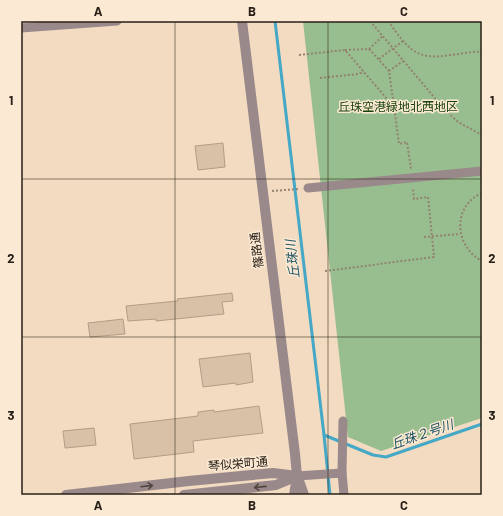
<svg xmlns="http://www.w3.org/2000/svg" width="503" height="516" font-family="Barlow,'Noto Sans JP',sans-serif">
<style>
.green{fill:#98be8f}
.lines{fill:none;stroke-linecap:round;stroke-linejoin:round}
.stream{stroke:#44a8c6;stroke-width:3}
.building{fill:#d8c1a7;stroke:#b39d84}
.path{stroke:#92826f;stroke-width:2;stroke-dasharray:2 2;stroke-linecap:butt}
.minor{stroke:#99898a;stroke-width:9}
.tertiary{stroke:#99898a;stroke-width:10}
.oneway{stroke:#50453f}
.grid{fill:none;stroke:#292117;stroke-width:1;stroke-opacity:0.55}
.labels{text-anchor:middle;stroke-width:3;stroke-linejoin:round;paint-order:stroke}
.park-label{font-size:12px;fill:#17410a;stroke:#fce9d4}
.street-label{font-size:12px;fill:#292117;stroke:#fce9d4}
.water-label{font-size:13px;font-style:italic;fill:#1d5464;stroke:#fce9d4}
.neatline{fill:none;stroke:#292117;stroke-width:1.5}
.grid-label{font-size:13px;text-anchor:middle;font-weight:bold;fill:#292117}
</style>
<rect width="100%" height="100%" fill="#f2dbc0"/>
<path class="green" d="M303 21H482V418L381 451 348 437Z"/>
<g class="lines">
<g class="stream">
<path d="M275 21 324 435 330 495"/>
<path d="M324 435 373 455 386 457 482 424"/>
</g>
</g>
<g class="building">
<path d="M223 143 225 167 198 170 195 146Z"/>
<path d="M232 293 233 301 222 302 224 314 156 321V319L128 321 126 306 178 301 177 299Z"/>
<path d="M123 319 125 334 90 337 88 323Z"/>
<path d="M250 353 253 382 236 385V383L203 387 199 359Z"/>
<path d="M259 406 263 433 193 441 194 452 134 459 130 424 198 416V412L214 410V412Z"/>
<path d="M94 428 96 445 65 448 63 431Z"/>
</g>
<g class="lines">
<g class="path">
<path d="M370 21 444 109 458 122 482 135"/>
<path d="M388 21C408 48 414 61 451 55 461 54 471 51 482 52"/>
<path d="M369 49 383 36"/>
<path d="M345 50 369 49 389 71 394 106"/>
<path d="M299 55 345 50 394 107 399 144 407 142 411 169"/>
<path d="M379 59 403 41"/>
<path d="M389 71 403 61"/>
<path d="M320 78 358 74 364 72"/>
<path d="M272 191 299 189"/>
<path d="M482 193C452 206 454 246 482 261"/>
<path d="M424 237 460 234"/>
<path d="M325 271 434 257 428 197 414 199 413 188"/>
</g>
<g class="minor">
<path d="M21 28 117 21"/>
<path d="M308 188 482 171"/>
<path d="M342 473 343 421"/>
<path d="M297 476 342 473 344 495"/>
</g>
<g class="tertiary">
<path d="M242 21 295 454 297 476 294 495"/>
<path d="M298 478 304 495"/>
<path d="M66 495 189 481 273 473 297 476"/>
<path d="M184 495 276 485 295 477"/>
</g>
</g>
<defs><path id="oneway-shaft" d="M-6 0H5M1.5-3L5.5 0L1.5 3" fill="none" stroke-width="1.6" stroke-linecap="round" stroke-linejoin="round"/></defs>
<g class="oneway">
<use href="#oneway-shaft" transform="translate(147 486) rotate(-7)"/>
<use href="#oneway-shaft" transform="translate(260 487) rotate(174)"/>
</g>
<path class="grid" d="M175 21V495M328 21V495M21 179H482M21 337H482"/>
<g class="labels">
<g class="park-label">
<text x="398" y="111">丘珠空港緑地北西地区</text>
</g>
<g class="street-label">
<text transform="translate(257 250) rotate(-97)" y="4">篠路通</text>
<text transform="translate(238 464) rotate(-5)" y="4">琴似栄町通</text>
</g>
<g class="water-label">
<text transform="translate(292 259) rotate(-97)" y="5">丘珠川</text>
<text transform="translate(422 434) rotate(-19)" y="5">丘珠２号川</text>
</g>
</g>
<rect width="503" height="516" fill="none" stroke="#fce9d4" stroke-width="44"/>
<rect x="22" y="22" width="459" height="472" class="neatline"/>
<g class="grid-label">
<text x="98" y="16">A</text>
<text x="252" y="16">B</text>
<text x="404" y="16">C</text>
<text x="11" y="105">1</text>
<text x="492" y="105">1</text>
<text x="11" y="263">2</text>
<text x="492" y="263">2</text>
<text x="11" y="420">3</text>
<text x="492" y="420">3</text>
<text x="98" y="510">A</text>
<text x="252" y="510">B</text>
<text x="404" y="510">C</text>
</g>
</svg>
